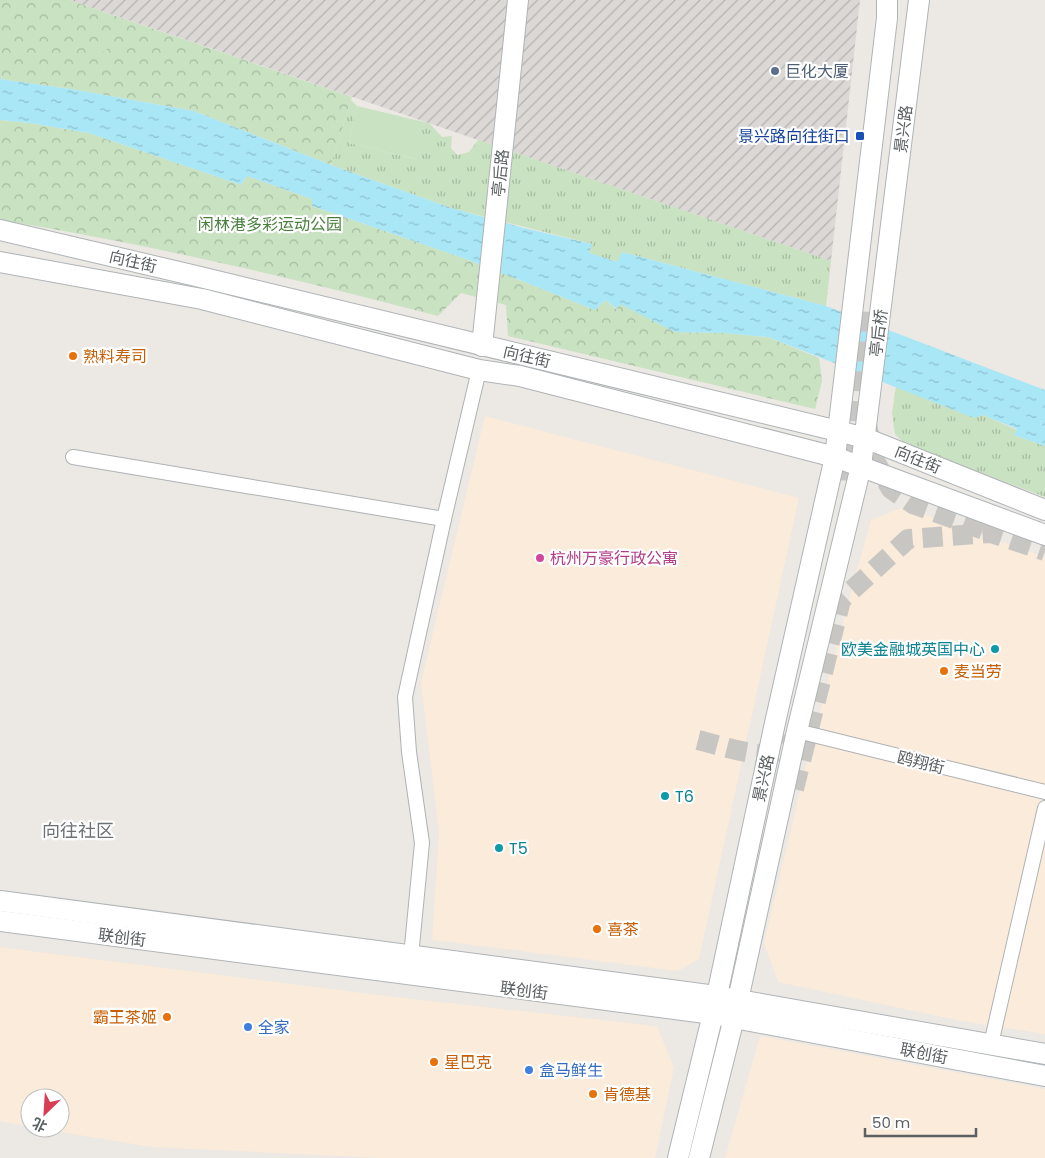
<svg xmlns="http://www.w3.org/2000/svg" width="1045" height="1158" font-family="Poppins,'Noto Sans SC',sans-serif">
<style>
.commercial{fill:#faebda}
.industrial{fill:url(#industrial-furrows)}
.grass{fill:url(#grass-tufts)}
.park{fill:url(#park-crowns)}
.pitch{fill:#c9e2c2}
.water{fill:url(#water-ripples)}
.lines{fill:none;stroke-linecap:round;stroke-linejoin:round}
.secondary-tunnel{stroke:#c8c6c3;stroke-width:20;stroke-dasharray:20 10;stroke-linecap:butt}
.street-casing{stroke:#aeb2b4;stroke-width:16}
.secondary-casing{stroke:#afb4b7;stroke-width:22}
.street{stroke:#fff;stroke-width:14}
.secondary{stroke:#fff;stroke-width:20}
.service-dot{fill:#5c6f8a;stroke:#fff;stroke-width:2}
.transit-dot{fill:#1a4fb4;stroke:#fff;stroke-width:2}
.food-dot{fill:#e8710a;stroke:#fff;stroke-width:2}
.hotel-dot{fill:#d1479c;stroke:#fff;stroke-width:2}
.culture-dot{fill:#0f9aa8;stroke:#fff;stroke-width:2}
.shop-dot{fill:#3f7fe0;stroke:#fff;stroke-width:2}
.labels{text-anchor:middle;stroke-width:4.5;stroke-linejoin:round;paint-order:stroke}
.service-label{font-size:16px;fill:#4e5e75;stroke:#fff;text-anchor:start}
.street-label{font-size:16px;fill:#5b6062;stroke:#fff}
.transit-label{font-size:16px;fill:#164399;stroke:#fff;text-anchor:end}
.park-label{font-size:16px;fill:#49803c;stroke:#fff}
.food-label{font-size:16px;fill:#c56008;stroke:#fff;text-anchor:start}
.hotel-label{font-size:16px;fill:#b23c85;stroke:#fff;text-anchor:start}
.culture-label{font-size:16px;fill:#0d838f;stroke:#fff;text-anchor:start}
.shop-label{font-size:16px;fill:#366cbe;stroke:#fff;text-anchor:start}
.neighbourhood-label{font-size:18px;fill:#6c7274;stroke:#fff}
</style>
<defs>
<pattern id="industrial-furrows" width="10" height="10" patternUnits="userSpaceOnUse" patternTransform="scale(1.25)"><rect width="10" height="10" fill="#dbd8d5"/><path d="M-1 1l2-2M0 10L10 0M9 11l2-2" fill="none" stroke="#b5b3b0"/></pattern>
<pattern id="grass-tufts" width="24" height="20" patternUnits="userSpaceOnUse" patternTransform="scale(1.25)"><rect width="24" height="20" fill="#c9e2c2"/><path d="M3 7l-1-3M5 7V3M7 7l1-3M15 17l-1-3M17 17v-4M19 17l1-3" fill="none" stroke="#a6bba1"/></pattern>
<pattern id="park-crowns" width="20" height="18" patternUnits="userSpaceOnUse" patternTransform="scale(1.25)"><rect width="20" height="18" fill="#c9e2c2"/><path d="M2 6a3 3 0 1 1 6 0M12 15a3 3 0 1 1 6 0" fill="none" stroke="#a6bba1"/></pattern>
<pattern id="water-ripples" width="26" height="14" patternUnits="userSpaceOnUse" patternTransform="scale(1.25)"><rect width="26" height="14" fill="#a9e7f7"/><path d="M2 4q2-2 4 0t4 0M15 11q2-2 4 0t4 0" fill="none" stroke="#8dbfcb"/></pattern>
</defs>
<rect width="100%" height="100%" fill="#ece8e3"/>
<g class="commercial">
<path d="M485 416 799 498 699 959 678 971 432 940 439 833 421 682Z"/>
<path d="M903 507 1045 557V1034L961 1021 778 982 764 943 805 770 856 573 871 520Z"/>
<path d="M0 947 386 996 657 1026 674 1068 655 1158H379L151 1147 37 1128H60V1098H30V1127L0 1121Z"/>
<path d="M760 1036 1045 1089V1158H725Z"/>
</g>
<path class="industrial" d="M69 0H860L831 261 143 25Z"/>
<g class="grass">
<path d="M351 100 357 106 349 143 415 159 424 122 429 123 442 137 452 136 451 148 457 155 469 152 478 140 831 261 826 306 622 252 618 262 588 253 592 244 454 209 331 165Z"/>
<path d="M896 387 970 416 983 415 1017 430 1014 435 1045 446V497L904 443 895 434 892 413Z"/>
</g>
<g class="park">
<path d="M0 0H69L352 97 331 165 194 111 77 90 0 79Z"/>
<path d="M0 120 30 123 89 133 241 185 247 176 312 199V206L466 259 595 310 605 300 616 309 620 303 675 332 724 333 768 337 819 358 822 381 815 409 508 336 506 305 461 293 438 316C294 278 147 244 0 220Z"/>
</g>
<g class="pitch">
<path d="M108 34 115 43 95 58 88 50Z"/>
<path d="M357 106 424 122 416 159 349 143Z"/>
</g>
<path class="water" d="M0 79 77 90 194 111 331 165 451 208 524 228 592 244 589 253 617 262 622 252 826 306 1045 390V446L1014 435 1017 429 983 415 974 418 768 337 724 333 675 332 620 304 617 309 605 300 595 310 466 259 312 206V199L247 176 241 185 89 133 30 123 0 120Z"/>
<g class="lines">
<g class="secondary-tunnel">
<path d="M867 425 875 461 891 489 913 504 984 530"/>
<path d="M850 481 862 302"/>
<path d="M698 740C714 744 758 758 772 753 785 749 794 740 802 730"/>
<path d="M794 789 841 600 908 539 991 533 1045 551"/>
</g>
<g class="street-casing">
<g id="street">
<path d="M73 457 444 519"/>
<path d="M797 731 1045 792"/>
<path d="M411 956 422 843 409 752 405 697 444 519 479 370"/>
<path d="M991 1044 1045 808"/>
</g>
</g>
<g class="secondary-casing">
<g id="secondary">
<path d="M0 230 196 276 838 431 865 438 1045 510"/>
<path d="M0 262 202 299 479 370 520 376 835 457 1045 535"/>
<path d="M482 346 518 0"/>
<path d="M0 901 716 996 1045 1054"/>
<path d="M0 921 713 1014 1045 1076"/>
<path d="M678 1158 713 1014 775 723 835 457 887 18V0"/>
<path d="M699 1158 734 1018 797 731 861 466 919 0"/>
</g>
</g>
<use href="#street" class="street"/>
<use href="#secondary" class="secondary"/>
</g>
<circle class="service-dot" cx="775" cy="71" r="5"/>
<rect class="transit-dot" x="855" y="131" width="10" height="10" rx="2.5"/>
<g class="food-dot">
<circle cx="73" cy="356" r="5"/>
<circle cx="944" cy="671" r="5"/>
<circle cx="597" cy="929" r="5"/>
<circle cx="167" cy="1017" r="5"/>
<circle cx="434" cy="1062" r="5"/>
<circle cx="593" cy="1094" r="5"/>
</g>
<circle class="hotel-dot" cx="540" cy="558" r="5"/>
<g class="culture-dot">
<circle cx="995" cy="649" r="5"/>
<circle cx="665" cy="796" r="5"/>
<circle cx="499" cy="848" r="5"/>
</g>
<g class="shop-dot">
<circle cx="248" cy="1027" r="5"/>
<circle cx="529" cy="1070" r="5"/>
</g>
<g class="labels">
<g class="service-label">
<text x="785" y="77">巨化大厦</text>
</g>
<g class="street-label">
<text transform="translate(903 129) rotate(-83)" y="6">景兴路</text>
<text transform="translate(500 173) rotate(-84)" y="6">亭后路</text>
<text transform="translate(133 261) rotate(13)" y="6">向往街</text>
<text transform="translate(878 333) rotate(-83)" y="6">亭后桥</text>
<text transform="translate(527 356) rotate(13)" y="6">向往街</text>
<text transform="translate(918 459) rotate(22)" y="6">向往街</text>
<text transform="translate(921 762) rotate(14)" y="6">鸥翔街</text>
<text transform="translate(763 778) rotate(-78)" y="6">景兴路</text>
<text transform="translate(122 937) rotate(7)" y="6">联创街</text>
<text transform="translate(524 990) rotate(7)" y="6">联创街</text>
<text transform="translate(924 1053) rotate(11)" y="6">联创街</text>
</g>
<g class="transit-label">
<text x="850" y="142">景兴路向往街口</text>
</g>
<g class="park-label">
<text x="270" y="230">闲林港多彩运动公园</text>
</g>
<g class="food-label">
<text x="83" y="362">熟料寿司</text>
<text x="954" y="677">麦当劳</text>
<text x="607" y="935">喜茶</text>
<text x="157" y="1023" text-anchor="end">霸王茶姬</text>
<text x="444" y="1068">星巴克</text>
<text x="603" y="1100">肯德基</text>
</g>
<g class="hotel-label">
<text x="550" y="564">杭州万豪行政公寓</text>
</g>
<g class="culture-label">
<text x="985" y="655" text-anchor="end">欧美金融城英国中心</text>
<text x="675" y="802">T6</text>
<text x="509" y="854">T5</text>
</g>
<g class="shop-label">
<text x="258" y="1033">全家</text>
<text x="539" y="1076">盒马鲜生</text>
</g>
<g class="neighbourhood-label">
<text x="78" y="837">向往社区</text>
</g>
</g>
<g transform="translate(45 1113) rotate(205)"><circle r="24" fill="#ffffff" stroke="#bdbfc0"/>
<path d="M0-4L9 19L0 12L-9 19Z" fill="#d93d56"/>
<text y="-8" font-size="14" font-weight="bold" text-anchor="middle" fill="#5b6062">北</text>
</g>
<path d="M865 1128v8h111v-8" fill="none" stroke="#5b6062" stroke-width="2.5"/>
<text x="872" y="1128" font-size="15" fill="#5b6062" stroke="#ffffff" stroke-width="4" paint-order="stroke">50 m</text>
</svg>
